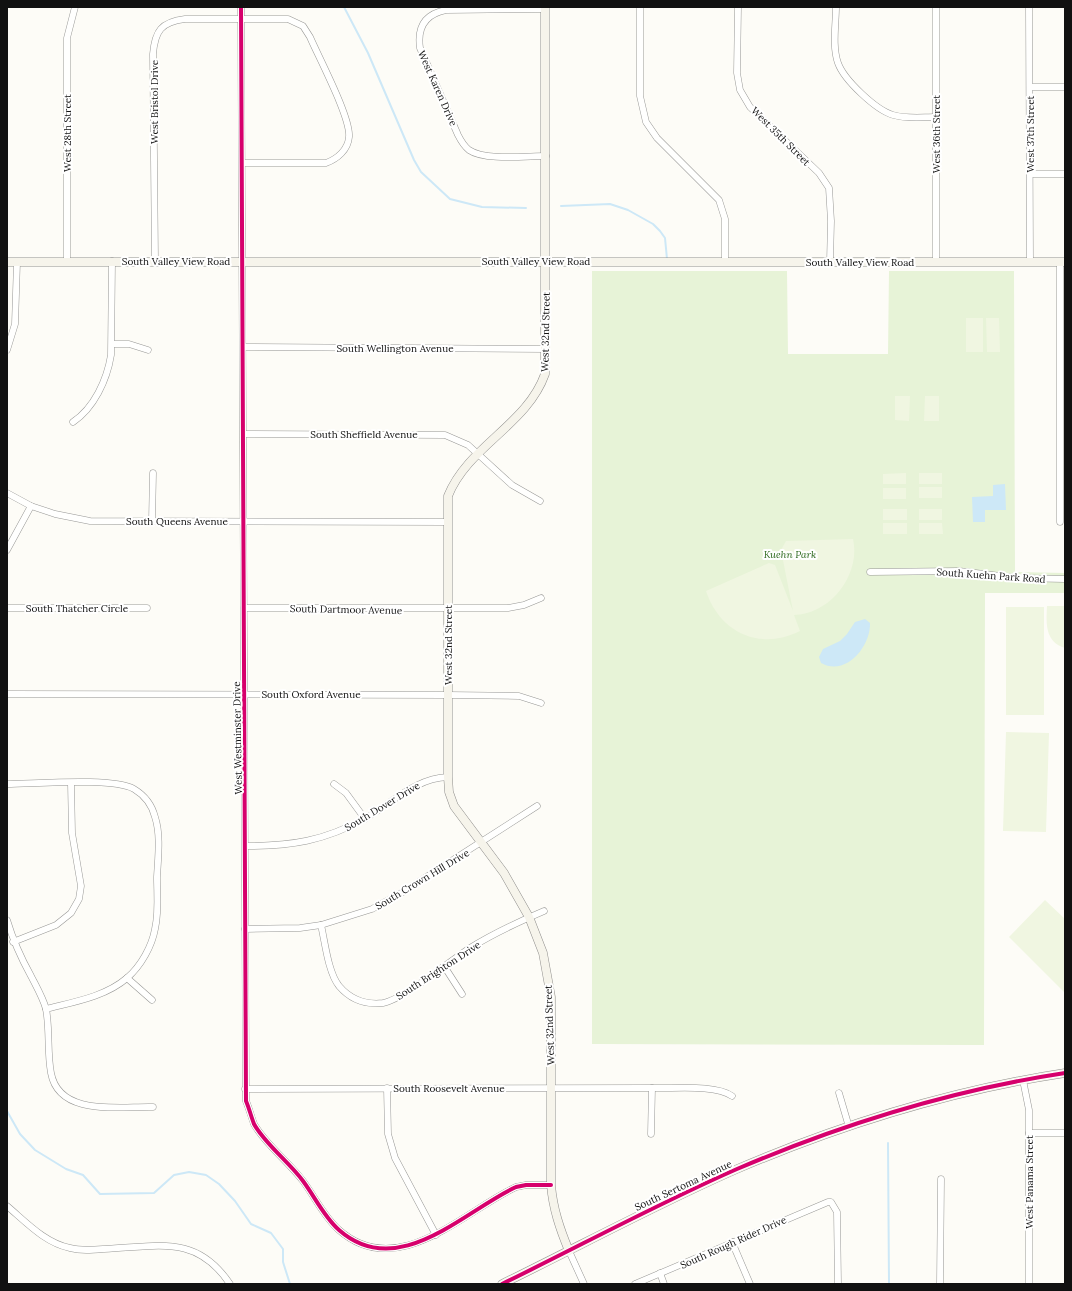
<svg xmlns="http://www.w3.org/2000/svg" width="1072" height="1291" font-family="Lora,serif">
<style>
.green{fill:#e7f3d7}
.pitch{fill:#f0f6e1}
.water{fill:#cde8f7}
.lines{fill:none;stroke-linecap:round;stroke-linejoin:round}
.stream{stroke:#cde8f7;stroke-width:2}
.street-casing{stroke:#979795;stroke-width:7}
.secondary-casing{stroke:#8e8d8b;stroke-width:9}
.street{stroke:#fffffe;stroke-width:6}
.secondary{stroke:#f6f4eb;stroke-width:8}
.cycleway-casing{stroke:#fff;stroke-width:6}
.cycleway{stroke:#d6006c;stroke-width:4}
.labels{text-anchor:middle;stroke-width:4;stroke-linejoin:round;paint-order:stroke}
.street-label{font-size:10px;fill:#111;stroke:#fff}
.park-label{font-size:10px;font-style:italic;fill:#2f6b1f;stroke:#fff}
</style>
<rect width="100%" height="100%" fill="#fdfcf7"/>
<path class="green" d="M592 271H787L788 354H888L889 271H1014L1015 572 1065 573V593H985L984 1045 592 1044Z"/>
<g class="pitch">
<rect x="966" y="318" width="17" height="34"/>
<path d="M986 318H999L1000 352H987Z"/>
<path d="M895 396H910L909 421 895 420Z"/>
<path d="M925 396H939V421H924Z"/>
<path d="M906 473V484H883V474Z"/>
<rect x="919" y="473" width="23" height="11"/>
<rect x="919" y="487" width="23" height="11"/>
<rect x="883" y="488" width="23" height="11"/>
<rect x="883" y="509" width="24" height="11"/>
<rect x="919" y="509" width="23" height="11"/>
<rect x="883" y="523" width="24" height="11"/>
<path d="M919 523H942L943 534H919Z"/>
<path d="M853 539C861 574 831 614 794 615L800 631C760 651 720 633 706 591L769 563 775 565 793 611 781 550 786 541Z"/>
<path d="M1047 606H1065V648C1045 642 1046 624 1047 606Z"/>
<rect x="1006" y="607" width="38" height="108"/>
<path d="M1006 732 1049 733 1046 832 1003 831Z"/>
<path d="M1045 900 1065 919V993L1009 937Z"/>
</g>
<g class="water">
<path d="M1005 484 1006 510H985V522H973L972 497 993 496V485Z"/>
<path d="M865 619 870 623C871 646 846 677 821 663L819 657 823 649 840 641 847 634 855 622Z"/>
</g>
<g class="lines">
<g class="stream">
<path d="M344 7 368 53 414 160 421 172 450 199 482 207 526 208"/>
<path d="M561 206 610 204 628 210 653 224 660 231 665 238 667 259"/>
<path d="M7 1111 20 1134 35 1150 66 1169 83 1175 100 1194 154 1193 174 1175 189 1172 206 1175 219 1184 235 1201 251 1224 271 1233 283 1249V1262L290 1284"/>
<path d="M888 1143 889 1284"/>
</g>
<g class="street-casing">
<g id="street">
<path d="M241 7 246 1101C249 1108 251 1116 254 1124 265 1144 289 1162 303 1181 315 1197 324 1217 339 1230 398 1282 464 1211 516 1187L526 1185H551"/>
<path d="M640 7V96L646 122 657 138 719 200 725 219V261"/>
<path d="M738 7 737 73 740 90 750 107 819 173 829 188 831 221 830 262"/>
<path d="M836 7C836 24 832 46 838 63 844 80 876 110 893 115 906 119 922 117 936 117"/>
<path d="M936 7V262"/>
<path d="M1029 7 1030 261"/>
<path d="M545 9 446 10C425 14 417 27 420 48L458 135C461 141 464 146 469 150 485 161 526 156 546 156"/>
<path d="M1030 87H1065"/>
<path d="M1030 174H1065"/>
<path d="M67 261V38L75 7"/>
<path d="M155 261 153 54C155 31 161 22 185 19H288L303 26 310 37C319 58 351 118 349 137 348 150 337 159 326 163H244"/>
<path d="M1060 262V522"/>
<path d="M112 344H129L148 350"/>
<path d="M244 347 546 349"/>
<path d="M7 350 15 324 17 262"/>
<path d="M73 422C94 408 107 380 111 355L112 261"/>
<path d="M244 434 445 435 468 445 512 485 540 501"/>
<path d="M7 493 31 506 55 514 90 521 448 522"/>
<path d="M152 521 153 473"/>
<path d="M7 550 31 506"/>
<path d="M870 572 959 571 1017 578 1065 579"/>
<path d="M7 608H147"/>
<path d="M244 608H508L524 605 541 598"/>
<path d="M7 694 448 695 519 696 541 703"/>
<path d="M7 784C34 784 113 777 134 789 144 795 152 805 155 817 161 835 158 858 157 877 157 894 159 912 155 929 152 946 141 966 127 978 105 997 73 1002 46 1009"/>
<path d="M334 784 346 793 365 819"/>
<path d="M246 846C291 846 324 841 364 819 391 804 415 778 448 777"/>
<path d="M7 920C13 940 21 958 31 976 36 986 43 998 46 1009 50 1030 47 1052 51 1073 59 1117 120 1106 153 1107"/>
<path d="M321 925C325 942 328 972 339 986 350 999 365 1005 383 1003 404 999 450 961 470 948 494 933 518 922 544 911"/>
<path d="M245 929 300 928 321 925 372 909 403 892 537 806"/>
<path d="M13 942 56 925 71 913 79 899 81 886 72 833 71 783"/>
<path d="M444 966 462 994"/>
<path d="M127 978 152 1000"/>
<path d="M1023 1080 1029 1110V1284"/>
<path d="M387 1088 388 1134 395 1158 436 1235"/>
<path d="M245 1089 652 1088C673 1089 715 1084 732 1096"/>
<path d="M839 1093 849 1127"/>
<path d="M1029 1133H1065"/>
<path d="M651 1134 652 1088"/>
<path d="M7 1206C26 1222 45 1243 70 1248 81 1251 92 1250 104 1249 157 1247 196 1233 230 1284"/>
<path d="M732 1242 750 1284"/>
<path d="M569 1251 584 1284"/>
<path d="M660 1273 664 1284"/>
<path d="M635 1284 828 1202H831L837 1212 838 1284"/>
<path d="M940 1284 941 1179"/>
</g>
</g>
<g class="secondary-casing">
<g id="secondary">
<path d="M545 7V374C527 425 468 446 448 496V777L449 792 454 806 504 873 529 917 543 953 551 997V1185C553 1209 560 1229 569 1251"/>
<path d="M7 262H1065"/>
<path d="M502 1284C580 1246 657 1204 737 1169 840 1125 953 1090 1065 1073"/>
</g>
</g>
<use href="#street" class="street"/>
<use href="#secondary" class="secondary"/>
<g class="cycleway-casing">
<g id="cycleway">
<path d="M241 7 246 1101C249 1108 251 1116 254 1124 265 1144 289 1162 303 1181 315 1197 324 1217 339 1230 398 1282 464 1211 516 1187L526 1185H551"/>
<path d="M502 1284C580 1246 657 1204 737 1169 840 1125 953 1090 1065 1073"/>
</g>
</g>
<use href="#cycleway" class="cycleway"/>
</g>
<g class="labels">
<g class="street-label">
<text transform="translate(438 88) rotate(66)" y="4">West Karen Drive</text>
<text transform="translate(154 102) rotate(-90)" y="4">West Bristol Drive</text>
<text transform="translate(67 133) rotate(-90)" y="4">West 28th Street</text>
<text transform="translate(936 134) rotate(-90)" y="4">West 36th Street</text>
<text transform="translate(1030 134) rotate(-90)" y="4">West 37th Street</text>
<text transform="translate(781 136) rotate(45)" y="4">West 35th Street</text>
<text x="176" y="265">South Valley View Road</text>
<text x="536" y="265">South Valley View Road</text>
<text x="860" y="266">South Valley View Road</text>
<text transform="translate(545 332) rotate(-89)" y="4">West 32nd Street</text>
<text x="395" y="352">South Wellington Avenue</text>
<text x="364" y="438">South Sheffield Avenue</text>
<text x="177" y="525">South Queens Avenue</text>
<text transform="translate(991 575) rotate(4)" y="4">South Kuehn Park Road</text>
<text x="77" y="612">South Thatcher Circle</text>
<text transform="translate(346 609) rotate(1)" y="4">South Dartmoor Avenue</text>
<text transform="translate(448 645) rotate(-90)" y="4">West 32nd Street</text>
<text x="311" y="698">South Oxford Avenue</text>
<text transform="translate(237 738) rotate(-91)" y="4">West Westminster Drive</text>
<text transform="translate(382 806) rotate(-31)" y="4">South Dover Drive</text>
<text transform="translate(422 879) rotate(-31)" y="4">South Crown Hill Drive</text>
<text transform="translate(438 970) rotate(-33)" y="4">South Brighton Drive</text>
<text transform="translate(549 1025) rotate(-92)" y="4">West 32nd Street</text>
<text x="449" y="1092">South Roosevelt Avenue</text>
<text transform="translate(1029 1182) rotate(-90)" y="4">West Panama Street</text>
<text transform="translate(683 1185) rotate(-25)" y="4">South Sertoma Avenue</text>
<text transform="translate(733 1242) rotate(-24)" y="4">South Rough Rider Drive</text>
</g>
<g class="park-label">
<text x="790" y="558">Kuehn Park</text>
</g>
</g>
<rect width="1072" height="1291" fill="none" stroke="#111111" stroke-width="16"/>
</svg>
